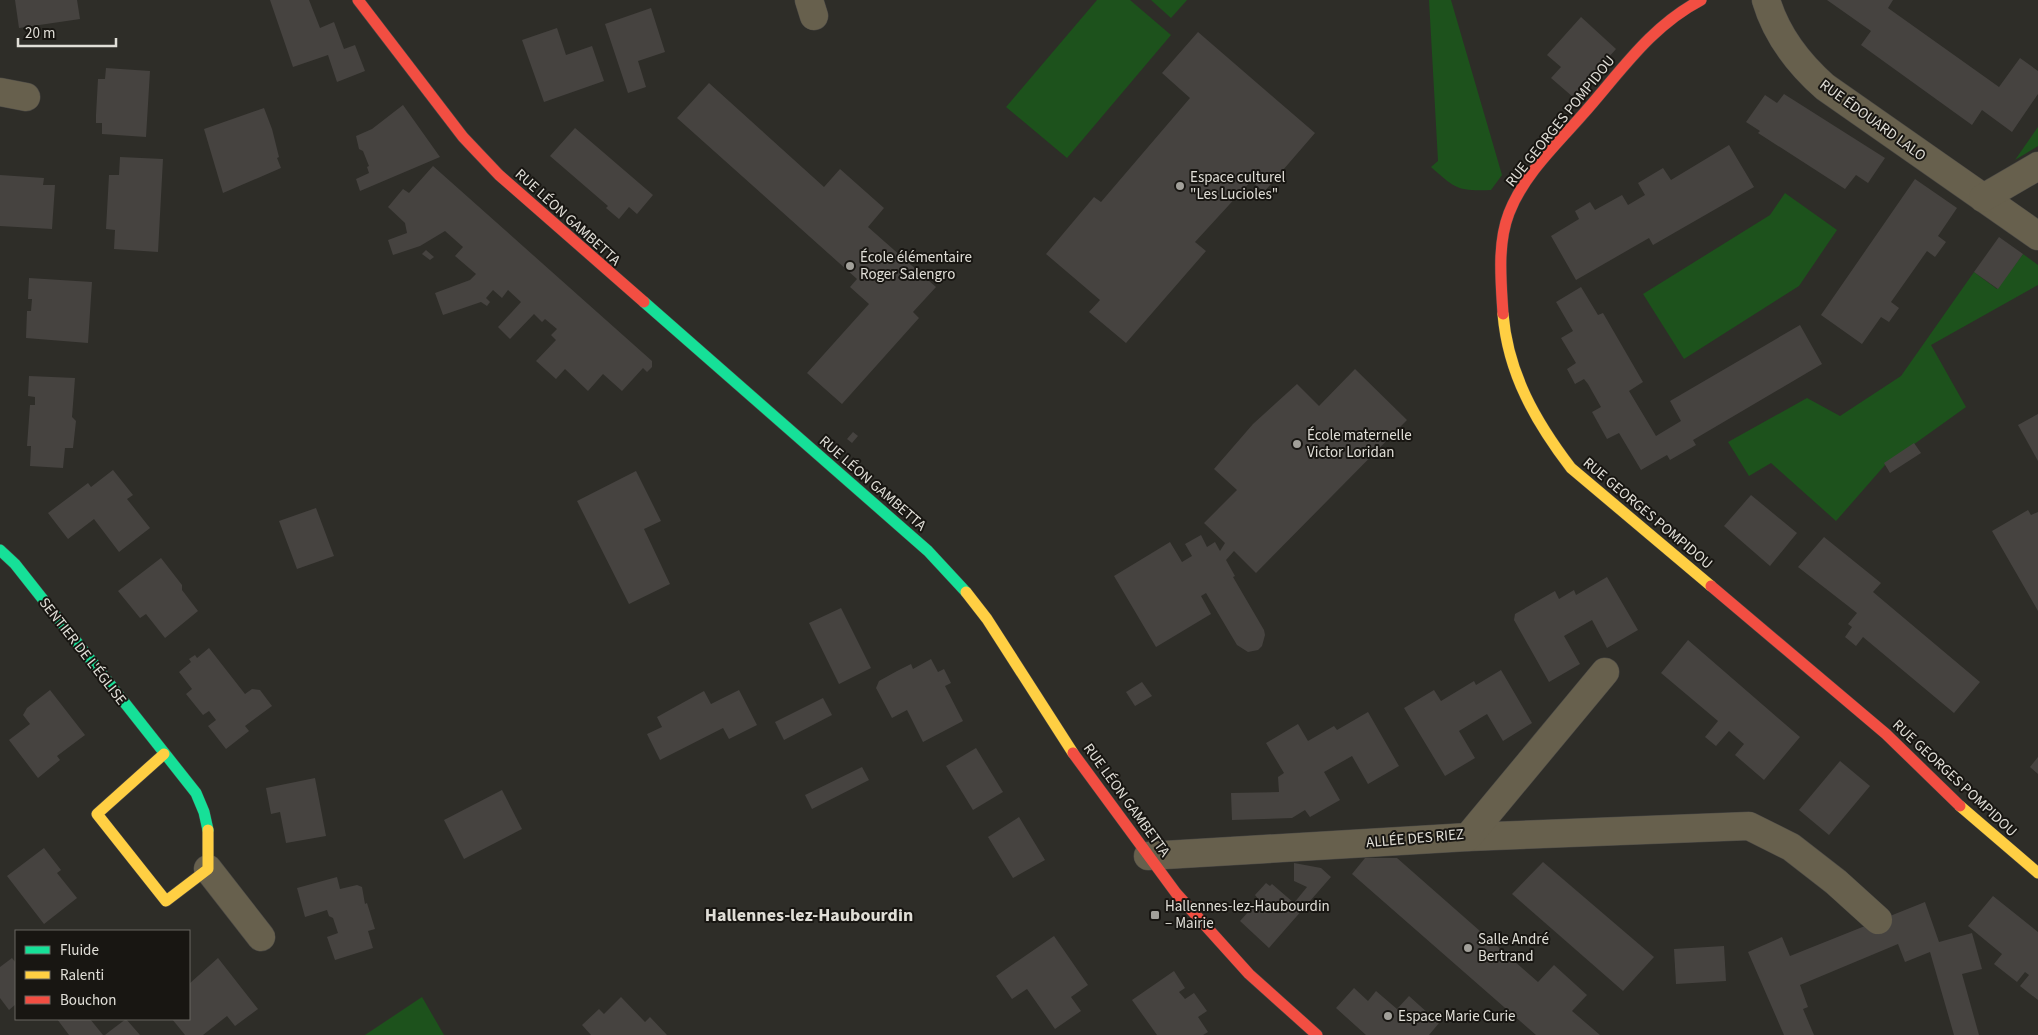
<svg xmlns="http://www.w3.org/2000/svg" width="2038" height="1035" font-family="'Source Sans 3',sans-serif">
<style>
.green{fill:#1d521c}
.building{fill:#464340}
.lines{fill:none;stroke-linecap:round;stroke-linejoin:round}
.street-casing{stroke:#4a4845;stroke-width:29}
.fast-casing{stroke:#4a4845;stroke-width:12}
.slow-casing{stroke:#4a4845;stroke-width:12}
.jam-casing{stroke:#4a4845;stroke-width:12}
.street{stroke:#67604d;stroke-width:28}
.fast{stroke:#16e098;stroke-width:11}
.slow{stroke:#ffcf43;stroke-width:11}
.jam{stroke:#f24e42;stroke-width:11}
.poi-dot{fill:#a2a09a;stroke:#181612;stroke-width:2}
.labels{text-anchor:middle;stroke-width:4;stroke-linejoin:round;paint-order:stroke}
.street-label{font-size:15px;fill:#e0ded7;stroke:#181612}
.poi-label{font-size:15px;fill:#e0ded7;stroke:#181612;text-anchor:start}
.quarter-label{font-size:18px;font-weight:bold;fill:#e0ded7;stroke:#181612}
</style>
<rect width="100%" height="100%" fill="#2e2d28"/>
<g class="green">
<path d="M1097 0H1130L1171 35 1067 158 1006 107Z"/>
<path d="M1151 0H1187L1171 18Z"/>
<path d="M1429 0H1451L1502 175 1491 190C1457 191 1456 189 1431 167L1438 161Z"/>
<path d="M2038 127V146L2015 160Z"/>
<path d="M1785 193 1837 230 1799 286 1684 359 1643 294 1770 215Z"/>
<path d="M2023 254 2038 265V285L1931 345 1966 407 1885 465 1836 521 1771 463 1749 476 1728 442 1807 398 1840 416 1901 376 1974 272 1997 289Z"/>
<path d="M422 997 444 1035H365Z"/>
</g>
<g class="building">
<path d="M15 0H77L80 19 19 28Z"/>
<path d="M270 0H309L320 28 334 22 344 49 355 45 365 71 337 82 328 55 293 67Z"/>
<path d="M1827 0H1893L1888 8 1999 87 2020 58 2038 71V94L2012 132 1982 110 1972 125 1861 45 1871 31Z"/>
<path d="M651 8 665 52 638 61 646 87 628 93 605 24Z"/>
<path d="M1581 17 1616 49 1573 97 1551 78 1561 67 1547 55Z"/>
<path d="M557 28 566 55 592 46 604 81 544 102 522 40Z"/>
<path d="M1198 32 1315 133 1264 192 1251 181 1195 242 1206 251 1126 343 1089 312 1100 300 1046 254 1094 197 1101 202 1190 98 1162 73Z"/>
<path d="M106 68 150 71 146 137 102 134V123H96V115L98 79H105Z"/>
<path d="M709 83 824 187 840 169 884 208 868 227 936 287 913 312 919 318 842 404 807 373 869 304 850 287 857 279 677 118Z"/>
<path d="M1784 94 1885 158 1868 183 1856 175 1845 189 1758 133 1760 131 1746 122 1765 95 1777 103Z"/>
<path d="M403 105 440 157 360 191 356 179 369 173 367 167 369 166 363 151 359 149 356 136 372 129Z"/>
<path d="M264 108 272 129 279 157 277 158 281 168 223 193 204 129Z"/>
<path d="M575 128 653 195 637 214 629 207 619 219 606 208 608 206 550 156Z"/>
<path d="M1729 145 1754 187 1653 245 1649 238 1576 280 1551 236 1579 219 1575 211 1590 202 1595 210 1622 195 1628 205 1645 195 1638 183 1663 168 1671 180Z"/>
<path d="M120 157 163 159 158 252 114 249 115 230 106 229 109 175H119Z"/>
<path d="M433 166 652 361V367L647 372 643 368 622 391 603 374 588 391 565 369 556 379 536 361 556 340 551 335 557 329 545 319 542 322 534 314 510 339 498 327 521 302 508 290 502 298 493 290 486 298 490 302 487 306 481 302 443 315 435 293 470 280 476 274 455 256 463 247 445 231 420 246 393 255 388 240 407 233 405 223 388 207 403 189 409 193Z"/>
<path d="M0 175 44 178 43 185H55L52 229 0 226Z"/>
<path d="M1915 179 1957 208 1938 236 1946 242 1935 257 1927 251 1891 302 1899 308 1889 322 1881 317 1862 344 1821 315Z"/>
<path d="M1999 237 2023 254 1998 289 1974 272Z"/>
<path d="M426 250 434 257 430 260 422 254Z"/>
<path d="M29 278 92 282 88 343 26 338 27 311H31L32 299H28Z"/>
<path d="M1581 287 1598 315 1603 313 1643 382 1629 391 1656 436 1681 421 1670 401 1800 325 1822 364 1693 440 1696 445 1670 460 1667 455 1641 470 1619 433 1607 439 1592 412 1601 407 1588 384 1584 379 1575 384 1567 369 1576 363 1561 338 1573 331 1556 302Z"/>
<path d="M1355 369 1407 420 1256 573 1234 551 1226 560 1235 576 1233 577 1264 630 1265 635 1262 646 1258 650 1248 652 1237 645 1206 593 1201 596 1211 614 1156 647 1114 576 1170 542 1182 562 1192 556 1185 544 1201 535 1207 547 1215 542 1220 551 1225 543 1204 523 1237 490 1214 469 1253 424 1297 384 1319 406Z"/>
<path d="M29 376 75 378 72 417 76 421 73 448H65L63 468 30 466 31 446H27L30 405H35V397L28 396Z"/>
<path d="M2038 414V461L2018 425Z"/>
<path d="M853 432 858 436 852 443 847 439Z"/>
<path d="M1914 443 1921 453 1890 473 1884 463Z"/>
<path d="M113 470 133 495 127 499 150 528 119 552 94 519 68 539 48 513 88 483 91 487Z"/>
<path d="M636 471 661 521 644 529 670 584 629 604 577 501Z"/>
<path d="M1751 495 1797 533 1770 566 1724 526Z"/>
<path d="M316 508 334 556 297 569 279 521Z"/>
<path d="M2028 510 2031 515 2038 512V611L1992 531Z"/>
<path d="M1824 537 1881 583 1873 592 1980 682 1954 713 1863 637 1856 646 1845 637 1852 627 1848 624 1857 613 1798 567Z"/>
<path d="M161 558 182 585V590L198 611 165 638 146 614 140 618 118 591Z"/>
<path d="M1607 577 1638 630 1607 648 1592 620 1564 636 1580 664 1549 682 1514 620 1515 614 1555 591 1559 599 1574 590 1576 595Z"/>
<path d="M841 608 871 668 839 684 809 623Z"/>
<path d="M1688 640 1800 737 1764 780 1735 755 1744 744 1729 731 1716 746 1705 737 1718 721 1661 673Z"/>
<path d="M209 648 245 694 252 689 260 690 272 706 245 726 249 731 226 749 208 726 216 720 209 711 203 715 186 694 192 689 179 672 191 662 189 659 195 655 197 658Z"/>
<path d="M931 659 938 672 944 669 951 683 945 686 947 690 963 721 923 742 907 710 892 718 876 688 879 681 897 671 911 664 913 669Z"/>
<path d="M1501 670 1532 723 1503 741 1487 714 1459 731 1475 758 1445 776 1404 708 1434 690 1441 701 1474 681 1476 685Z"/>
<path d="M1142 682 1152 696 1135 706 1126 692Z"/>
<path d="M50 690 85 735 57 756 60 760 38 778 9 740 30 724 23 715 27 708Z"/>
<path d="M739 690 757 725 729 739 723 728 660 760 647 734 662 727 657 717 704 691 711 704Z"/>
<path d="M823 698 832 715 784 740 775 722Z"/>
<path d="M1368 712 1399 766 1368 784 1352 756 1324 772 1340 800 1310 817 1305 810 1292 818 1232 820 1231 793 1279 792 1278 777 1284 773 1266 743 1298 724 1308 741 1334 726 1337 730Z"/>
<path d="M976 748 1003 792 973 810 946 766Z"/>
<path d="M2038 757V774L2030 767Z"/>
<path d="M1840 761 1870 786 1829 835 1799 810Z"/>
<path d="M862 767 869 780 812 809 805 795Z"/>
<path d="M315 778 326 836 286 843 280 812 271 814 266 788Z"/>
<path d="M502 790 522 829 464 859 444 820Z"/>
<path d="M1019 817 1045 860 1013 878 988 837Z"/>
<path d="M44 848 61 870 57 873 77 898 44 924 7 876Z"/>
<path d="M1365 858H1397L1538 982 1554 965 1587 995 1572 1011 1600 1035H1536L1352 874Z"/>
<path d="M1543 862 1654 957 1623 991 1512 894Z"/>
<path d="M1294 863 1321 868 1331 877 1269 948 1240 921 1259 900 1255 895 1266 883 1270 886 1272 884 1294 903 1307 887 1294 881Z"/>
<path d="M337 877 340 889 357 885 362 887 365 904 367 903 375 929 368 931 373 948 335 960 327 937 338 933 333 918 329 916 327 910 305 917 297 888Z"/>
<path d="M1993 896 2038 932V1000L2020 986 2029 975 2025 972 2017 982 1994 964 2002 954 1968 926Z"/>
<path d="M1925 902 1939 942 1972 933 1982 969 1962 974 1979 1035H1954L1930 952 1905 962 1898 944 1800 985 1808 1007 1803 1009 1814 1035H1784L1748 952 1782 937 1790 956Z"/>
<path d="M1054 936 1088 985 1071 997 1081 1011 1055 1029 1027 989 1012 999 996 976Z"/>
<path d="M1724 946 1726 981 1676 984 1674 949Z"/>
<path d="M12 958 16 963V1004L9 1010 0 998V967Z"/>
<path d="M218 958 258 1009 235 1026 227 1016 203 1035H185L172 1019H189V984Z"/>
<path d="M1174 971 1185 988 1179 992 1185 999 1194 993 1207 1011 1198 1017 1208 1032 1203 1035H1157L1132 1000Z"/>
<path d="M1354 988 1368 1001 1376 991 1397 1009 1409 996 1439 1023 1429 1035H1366L1336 1008Z"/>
<path d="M621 997 645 1022 650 1017 667 1035H591L582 1025 599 1009 604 1014Z"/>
<path d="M57 1019H90L103 1035H69Z"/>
<path d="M126 1019 140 1035H105L110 1031Z"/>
</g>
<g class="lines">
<g class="street-casing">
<g id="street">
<path d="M809 0 814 16"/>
<path d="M1766 0C1776 34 1799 64 1825 87L2038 236"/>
<path d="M0 92 26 97"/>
<path d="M1983 198 2038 166"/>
<path d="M1468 837 1749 826 1791 847 1836 882 1878 920"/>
<path d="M1148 856 1468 837 1605 672"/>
<path d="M208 869 261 937"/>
</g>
</g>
<g class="fast-casing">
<g id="fast">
<path d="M644 302 928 551 966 592"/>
<path d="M0 550 15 564 196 793 204 812 208 830"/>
</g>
</g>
<g class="slow-casing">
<g id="slow">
<path d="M1503 314C1508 374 1536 422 1571 468L1711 586"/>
<path d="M966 592 987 619 1073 753"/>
<path d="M164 754 97 814 166 901 208 869V830"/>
<path d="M1960 806 2038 873"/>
</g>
</g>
<g class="jam-casing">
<g id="jam">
<path d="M358 0 463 137 499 175 644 302"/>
<path d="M1503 314C1501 281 1497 244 1509 213 1524 174 1558 143 1584 113 1621 71 1651 26 1701 0"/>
<path d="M1711 586 1886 734 1960 806"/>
<path d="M1073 753 1176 893 1249 974 1317 1035"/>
</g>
</g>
<use href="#street" class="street"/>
<use href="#fast" class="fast"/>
<use href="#slow" class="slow"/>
<use href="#jam" class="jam"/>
</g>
<g class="poi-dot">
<circle cx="1180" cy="186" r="5"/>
<circle cx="850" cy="266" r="5"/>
<circle cx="1297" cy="444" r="5"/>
<rect x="1150" y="910" width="10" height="10" rx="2.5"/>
<circle cx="1468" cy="948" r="5"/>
<circle cx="1388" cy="1016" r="5"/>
</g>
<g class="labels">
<g class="street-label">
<text transform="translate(1873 120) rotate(36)" y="5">RUE ÉDOUARD LALO</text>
<text transform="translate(1560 121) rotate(-51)" y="5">RUE GEORGES POMPIDOU</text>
<text transform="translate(568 217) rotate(42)" y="5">RUE LÉON GAMBETTA</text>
<text transform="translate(873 483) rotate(41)" y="5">RUE LÉON GAMBETTA</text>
<text transform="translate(1648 513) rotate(40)" y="5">RUE GEORGES POMPIDOU</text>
<text transform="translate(83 651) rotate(52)" y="5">SENTIER DE L'ÉGLISE</text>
<text transform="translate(1955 778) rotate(43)" y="5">RUE GEORGES POMPIDOU</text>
<text transform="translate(1127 800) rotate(54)" y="5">RUE LÉON GAMBETTA</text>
<text transform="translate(1415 838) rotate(-5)" y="5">ALLÉE DES RIEZ</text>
</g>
<g class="poi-label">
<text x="1190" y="182">Espace culturel<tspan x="1190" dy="17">"Les Lucioles"</tspan></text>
<text x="860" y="262">École élémentaire<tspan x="860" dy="17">Roger Salengro</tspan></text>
<text x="1307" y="440">École maternelle<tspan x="1307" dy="17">Victor Loridan</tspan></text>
<text x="1165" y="911">Hallennes-lez-Haubourdin<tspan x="1165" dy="17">– Mairie</tspan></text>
<text x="1478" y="944">Salle André<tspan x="1478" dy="17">Bertrand</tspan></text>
<text x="1398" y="1021">Espace Marie Curie</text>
</g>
<g class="quarter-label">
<text x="809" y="921">Hallennes-lez-Haubourdin</text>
</g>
</g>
<rect x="15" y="930" width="175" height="90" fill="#181612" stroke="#686661"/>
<rect x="25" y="946" width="25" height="8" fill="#16e098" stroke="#686661"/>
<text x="60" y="955" font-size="15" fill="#e0ded7">Fluide</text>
<rect x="25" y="971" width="25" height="8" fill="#ffcf43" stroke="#686661"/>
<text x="60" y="980" font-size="15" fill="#e0ded7">Ralenti</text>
<rect x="25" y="996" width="25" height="8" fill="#f24e42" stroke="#686661"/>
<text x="60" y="1005" font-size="15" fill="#e0ded7">Bouchon</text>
<path d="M18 38v8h98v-8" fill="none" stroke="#e0ded7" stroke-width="2.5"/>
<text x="25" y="38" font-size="15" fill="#e0ded7" stroke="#181612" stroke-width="4" paint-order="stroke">20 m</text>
</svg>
